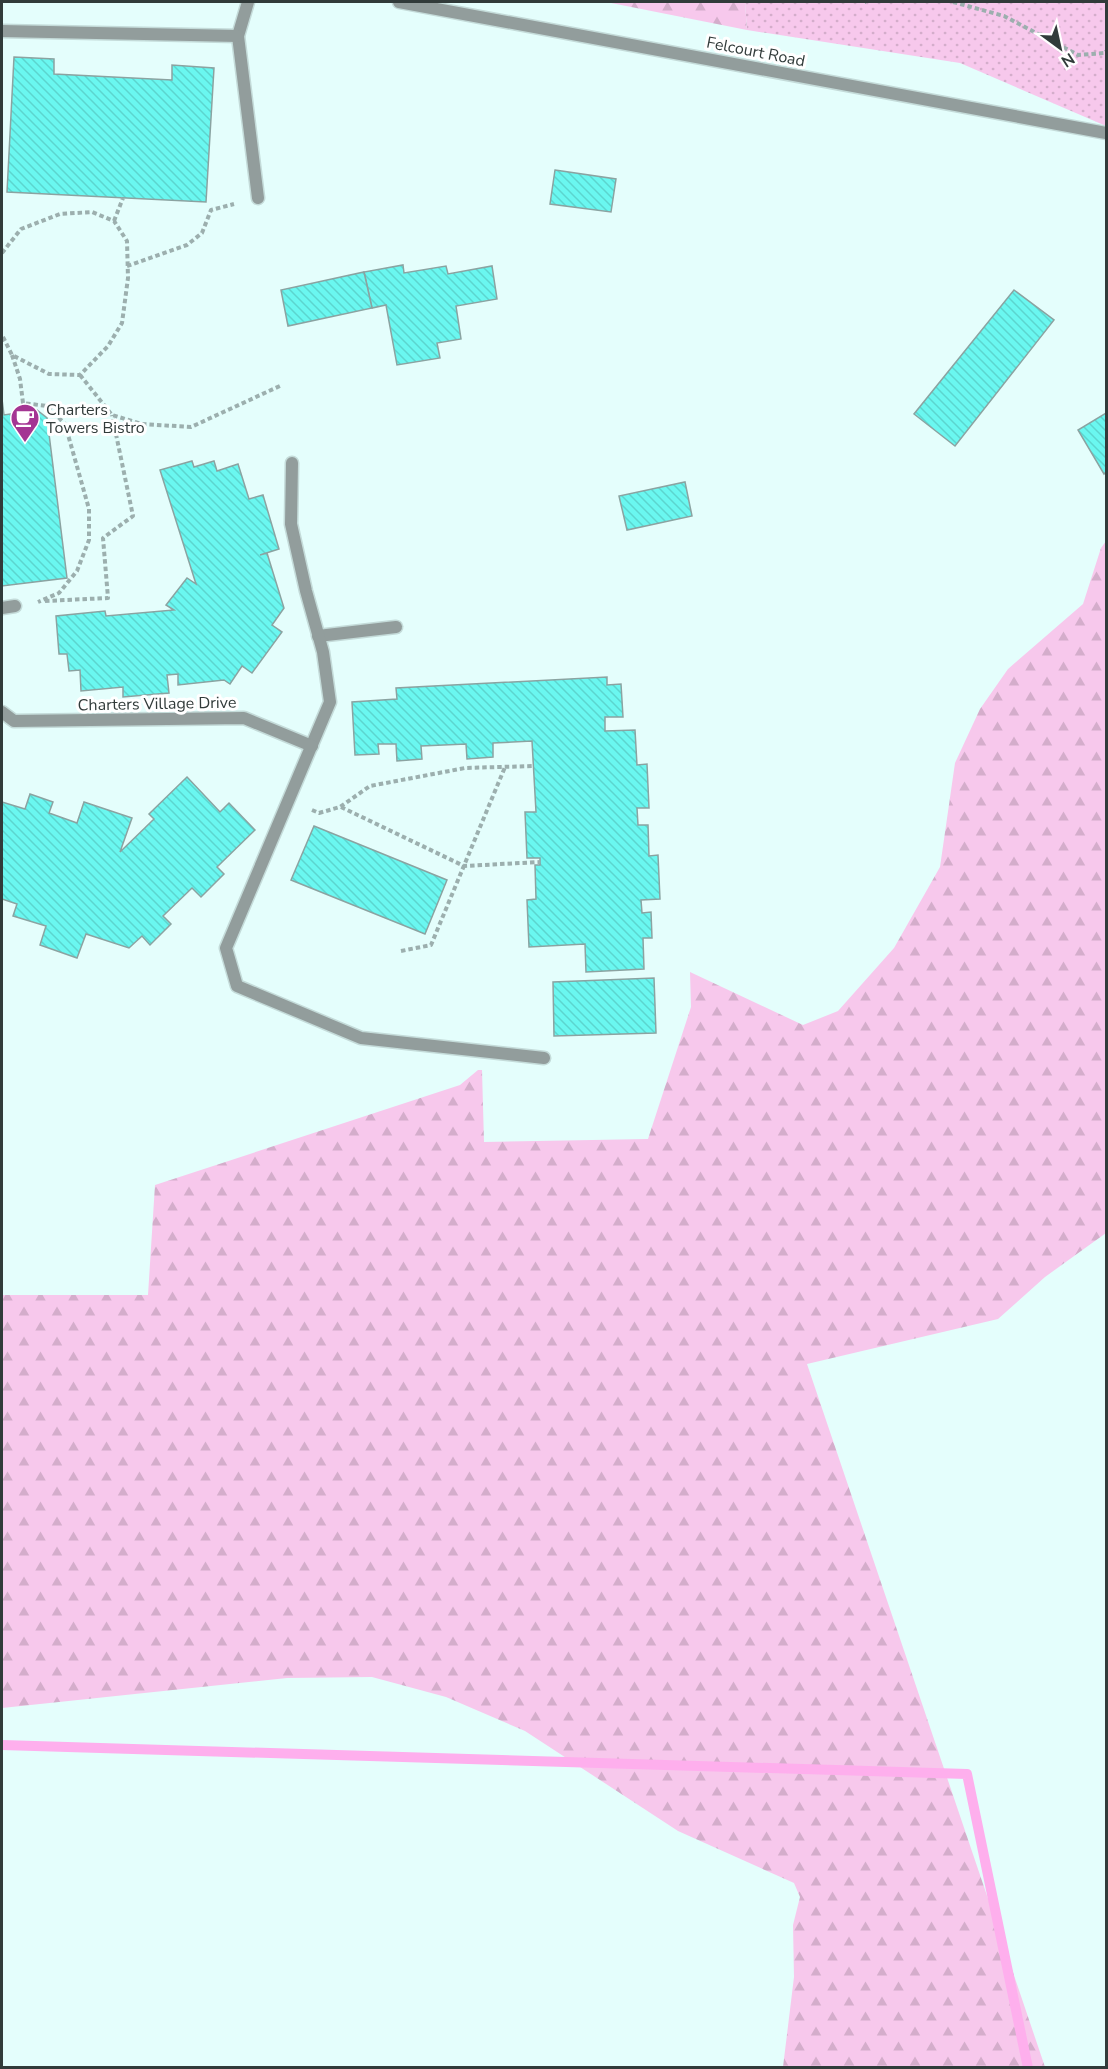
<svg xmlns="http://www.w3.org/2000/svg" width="1108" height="2069" font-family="'Nunito Sans',sans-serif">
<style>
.grass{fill:url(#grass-dots)}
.forest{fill:url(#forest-firs)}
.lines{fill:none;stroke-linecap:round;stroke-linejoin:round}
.stream{stroke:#feafed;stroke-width:10}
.building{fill:url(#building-back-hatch);stroke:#8ba3a1;stroke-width:1.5}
.service-casing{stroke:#c4dbd9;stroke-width:15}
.minor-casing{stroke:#c4dbd9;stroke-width:15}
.tertiary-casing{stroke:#c4dbd9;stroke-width:15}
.path{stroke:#9cafae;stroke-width:4;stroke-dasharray:4.5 3;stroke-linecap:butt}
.service{stroke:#929d9c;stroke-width:12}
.minor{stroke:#929d9c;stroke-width:12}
.tertiary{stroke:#929d9c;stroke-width:12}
.labels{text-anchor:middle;stroke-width:6;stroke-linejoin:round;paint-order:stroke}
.street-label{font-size:16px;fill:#313b3a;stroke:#fff}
.poi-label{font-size:16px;fill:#313b3a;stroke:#fff;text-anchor:start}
</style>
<defs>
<pattern id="grass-dots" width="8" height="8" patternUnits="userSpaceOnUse" patternTransform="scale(1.5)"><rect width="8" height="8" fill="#f7c8ec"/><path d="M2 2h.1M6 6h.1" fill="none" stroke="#d4adcb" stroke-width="1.8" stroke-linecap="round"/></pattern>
<pattern id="forest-firs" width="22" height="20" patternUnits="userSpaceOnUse" patternTransform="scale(1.5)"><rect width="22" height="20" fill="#f7c8ec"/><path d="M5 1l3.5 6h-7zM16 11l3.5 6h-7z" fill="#d4adcb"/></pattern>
<pattern id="building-back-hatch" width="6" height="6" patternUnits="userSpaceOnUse" patternTransform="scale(1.5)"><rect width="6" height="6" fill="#6af7f0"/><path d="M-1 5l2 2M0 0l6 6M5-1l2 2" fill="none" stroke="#5cd5cf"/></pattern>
</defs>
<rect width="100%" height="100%" fill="#e4fefc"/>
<path class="grass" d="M745 2H1106V126L960 63 747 30Z"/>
<g class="forest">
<path d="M606 2H745L747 30Z"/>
<path d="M1106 541V1233L1045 1277 998 1319 807 1364 1045 2067H783L794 1977 793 1925 800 1897 794 1883 678 1831 525 1731 446 1697 372 1677 287 1678 2 1708V1295H148L155 1185 460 1085 478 1070H482L484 1142 648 1139 691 1007 690 972 803 1025 838 1011 894 948 940 867 955 763 980 709 1008 669 1083 604 1101 548Z"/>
</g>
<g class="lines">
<path class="stream" d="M2 1745 967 1774 1028 2068"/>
</g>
<g class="building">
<path d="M14 57 54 59V74L172 80V65L214 68 206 202 7 192Z"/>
<path d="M555 170 616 179 611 212 550 204Z"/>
<path d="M403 265 404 273 446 266 448 274 492 266 497 299 456 306 461 339 437 343 440 358 397 365 386 305 372 308 364 272Z"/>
<path d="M364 272 372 308 288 326 281 290Z"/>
<path d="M1014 290 1054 320 955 446 914 414Z"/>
<path d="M2 399 4 415 37 410 47 418 67 578 2 586Z"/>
<path d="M1106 413V472L1104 474 1078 430Z"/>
<path d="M192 461 194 467 214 461 217 471 238 464 249 499 263 495 279 549 260 555 267 553 284 608 272 625 282 632 252 673 242 666 230 684 224 680 178 685V674L167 675 169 693 123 697V687L81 691 80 670 69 671 67 654H59L56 616 105 611 106 616 174 610 166 605 187 578 196 584 160 470Z"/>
<path d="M685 482 692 516 627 530 619 496Z"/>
<path d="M607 677V685L621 684 623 717H605V731L635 730 637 765 647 764 649 808H637L638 825H648L649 856 658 855 660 899 641 900 642 913 651 912 652 938H643L644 969 586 972 585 944 529 947 527 900 536 899 535 865H540V858H527L525 812H536L532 741 493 743V757L467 759 466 744 421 746 422 759 397 761 396 744H378L379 754 355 755 352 702 397 699 396 688Z"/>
<path d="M187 777 220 812 229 803 255 830 217 867 224 874 201 897 192 888 163 916 171 924 150 945 142 936 129 948 86 934 77 958 40 945 46 926 13 916 17 904 2 899V802L25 809 30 794 53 802 49 813 77 823 84 802 132 818 120 852 154 819 149 814Z"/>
<path d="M314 826 447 880 425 934 291 880Z"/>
<path d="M654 978 656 1033 554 1036 553 982Z"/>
</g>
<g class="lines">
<g class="service-casing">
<g id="service">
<path d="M248 2 238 36 258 198"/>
<path d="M2 608 15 606"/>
<path d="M318 636 396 627"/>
</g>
</g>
<g class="minor-casing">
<g id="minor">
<path d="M2 31 238 36"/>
<path d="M292 463 291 524 306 591 323 652 330 702 226 948 237 986 361 1038 544 1058"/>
<path d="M2 712 14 721 244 718 312 746"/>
</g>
</g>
<g class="tertiary-casing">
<path id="tertiary" d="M399 2 1106 133"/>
</g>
<g class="path">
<path d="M865 2H866"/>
<path d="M953 2 1004 16 1078 55 1105 53 1106 51"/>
<path d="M114 221 123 198"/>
<path d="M2 253 21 229 60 214 92 212 114 221 127 241 128 278 122 323 108 346 80 375 49 374 12 355 2 335"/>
<path d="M127 266 187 245 202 233 211 210 234 204"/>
<path d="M12 355 20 379 23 403 47 406 65 424 89 509V540L77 571 59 593 38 602"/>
<path d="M80 375 112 415 142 424 191 427 282 385"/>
<path d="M45 601 108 598 103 538 133 516 112 415"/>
<path d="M341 807 464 866 540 862"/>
<path d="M312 810 319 813 340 807 370 786 465 768 534 766"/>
<path d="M401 951 431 945 505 767"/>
</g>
<use href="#service" class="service"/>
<use href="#minor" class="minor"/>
<use href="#tertiary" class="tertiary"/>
</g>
<defs>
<g id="cafe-pin" transform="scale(1.5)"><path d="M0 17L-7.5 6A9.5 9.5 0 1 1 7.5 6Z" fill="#a43593" stroke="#fff"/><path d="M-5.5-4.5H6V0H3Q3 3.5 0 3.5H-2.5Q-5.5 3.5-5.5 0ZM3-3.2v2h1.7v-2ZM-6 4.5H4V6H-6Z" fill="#fff"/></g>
</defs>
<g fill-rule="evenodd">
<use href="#cafe-pin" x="25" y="418"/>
</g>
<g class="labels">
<g class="street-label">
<text transform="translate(756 51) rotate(11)" y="6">Felcourt Road</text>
<text transform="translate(157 703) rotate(-1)" y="6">Charters Village Drive</text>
</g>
<g class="poi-label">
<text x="46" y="415">Charters<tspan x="46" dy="18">Towers Bistro</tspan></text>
</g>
</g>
<rect width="1108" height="2069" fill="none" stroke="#313b3a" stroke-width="6"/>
<g transform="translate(1060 48) rotate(147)" stroke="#ffffff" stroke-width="4.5" paint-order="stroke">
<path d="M0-4.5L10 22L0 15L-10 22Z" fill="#313b3a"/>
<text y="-9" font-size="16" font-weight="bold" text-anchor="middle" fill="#313b3a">N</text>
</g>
</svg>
